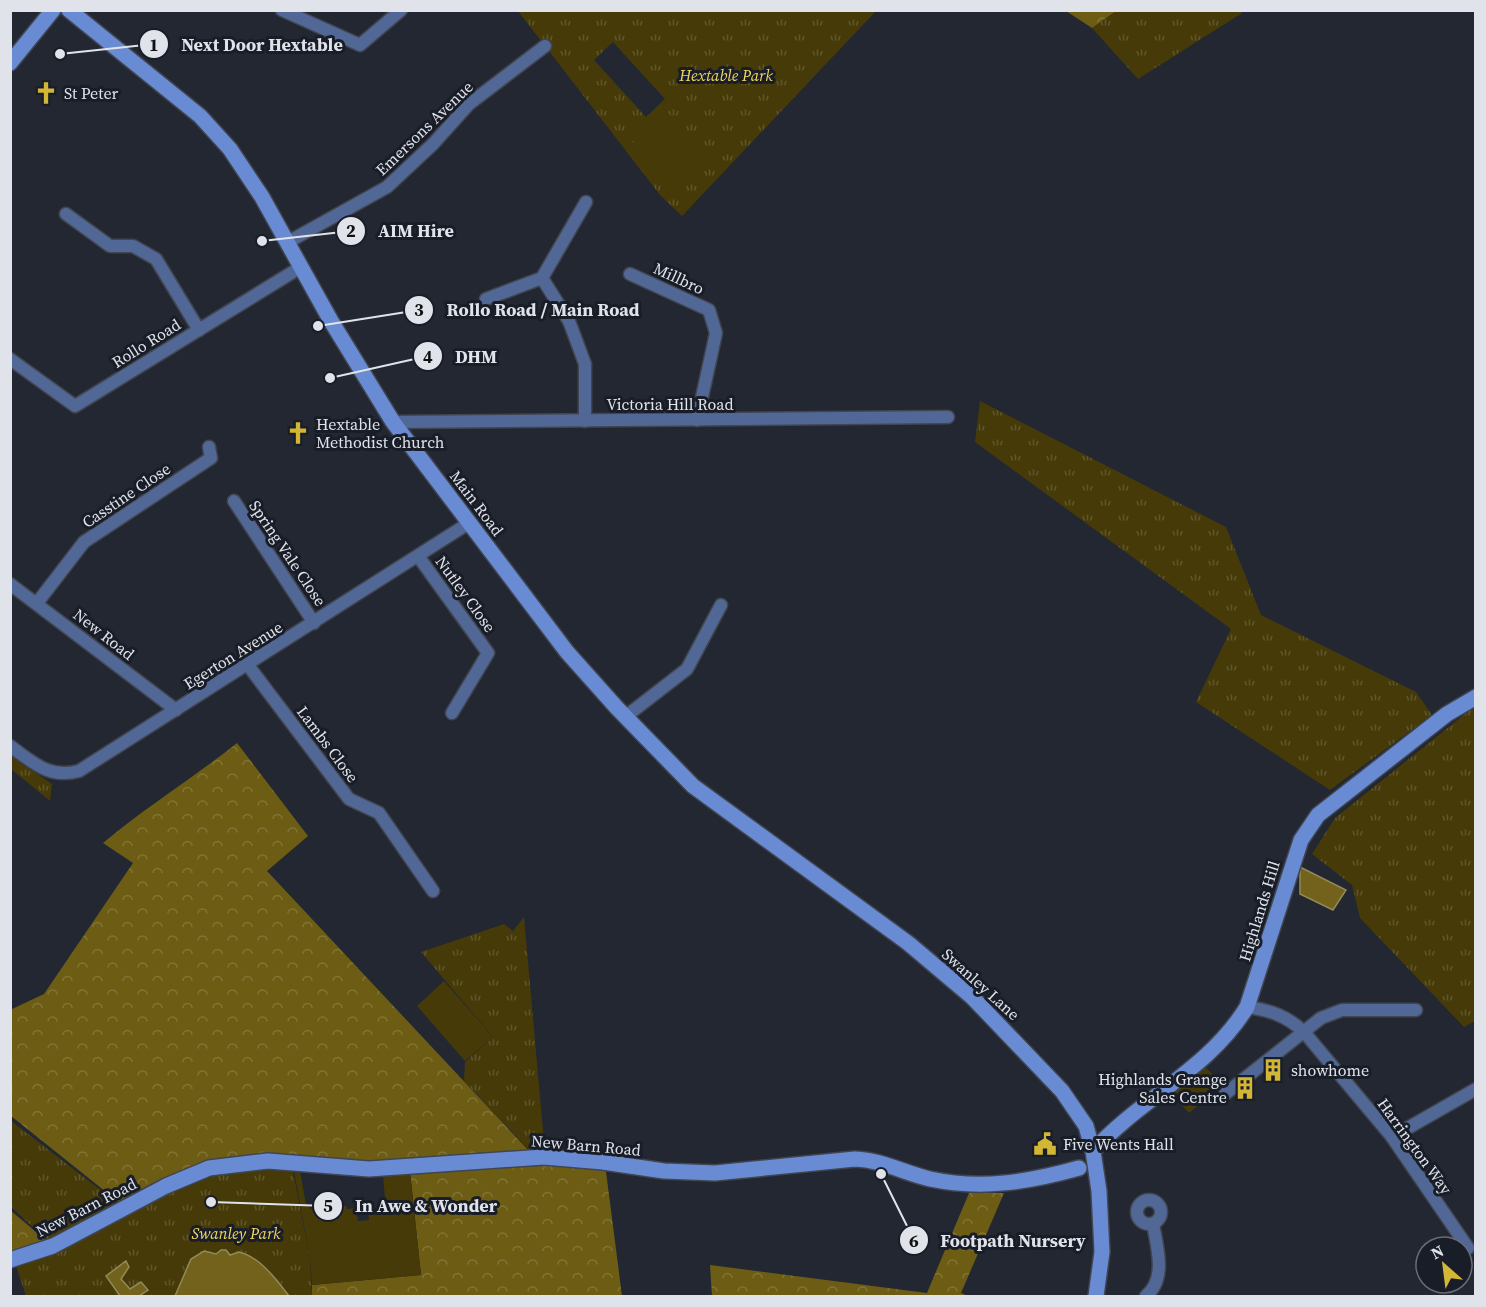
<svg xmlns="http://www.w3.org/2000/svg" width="1486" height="1307" font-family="'Source Serif 4',serif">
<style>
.grass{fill:url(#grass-tufts);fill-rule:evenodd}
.forest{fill:url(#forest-crowns)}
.garden{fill:#453a08}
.water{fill:#72621b;stroke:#938959;stroke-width:1.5}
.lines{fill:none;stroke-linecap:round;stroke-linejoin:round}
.street-casing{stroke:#40454f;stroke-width:15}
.secondary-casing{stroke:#40454f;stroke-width:18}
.street{stroke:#516795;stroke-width:12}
.secondary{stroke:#688bd4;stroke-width:15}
.labels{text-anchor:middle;stroke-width:6;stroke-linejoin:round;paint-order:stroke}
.park-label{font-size:16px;font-style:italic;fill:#f3d65c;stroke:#181d27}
.poi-label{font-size:16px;fill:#e0e3ea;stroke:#181d27;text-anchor:start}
.street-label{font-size:16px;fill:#e0e3ea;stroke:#181d27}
.leader{fill:none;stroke:#e0e3ea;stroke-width:2}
.callout-dot{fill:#e0e3ea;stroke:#181d27;stroke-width:2}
.mark-label{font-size:18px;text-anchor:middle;font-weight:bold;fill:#111}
.callout-label{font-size:18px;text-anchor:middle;font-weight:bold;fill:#e0e3ea;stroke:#181d27;stroke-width:6;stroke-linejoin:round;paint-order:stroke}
</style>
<defs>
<pattern id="grass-tufts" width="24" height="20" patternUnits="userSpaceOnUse" patternTransform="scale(1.5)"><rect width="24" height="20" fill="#453a08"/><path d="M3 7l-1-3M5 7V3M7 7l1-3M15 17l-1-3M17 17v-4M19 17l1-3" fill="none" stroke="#60562c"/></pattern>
<pattern id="forest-crowns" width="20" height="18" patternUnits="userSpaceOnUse" patternTransform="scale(1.5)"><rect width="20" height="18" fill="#6d5d14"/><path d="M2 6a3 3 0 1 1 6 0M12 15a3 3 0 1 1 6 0" fill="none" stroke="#827436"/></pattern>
</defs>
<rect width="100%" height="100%" fill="#222731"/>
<g class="grass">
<path d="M1241 10 1242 13 1138 79 1092 28 1116 11Z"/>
<path d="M518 11H876L682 216 660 195ZM613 42 665 99 646 117 594 60Z"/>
<path d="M980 401 1226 527 1261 615 1416 692 1432 715 1330 790 1196 702 1231 629 975 442Z"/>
<path d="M1475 706V1021L1464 1027 1360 918 1352 885 1312 854 1335 818Z"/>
<path d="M11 756 52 784 50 801 11 769Z"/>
<path d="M524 917 545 1153H532L464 1081 465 1062 493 1037 421 952 504 924 513 931Z"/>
<path d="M10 1120 120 1205 50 1243 11 1207Z"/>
<path d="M292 1166 310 1258 312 1296H26L16 1266 72 1242 169 1188 213 1172Z"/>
</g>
<g class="forest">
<path d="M1066 11H1116L1092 28Z"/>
<path d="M237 743 308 836 267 871 531 1153 393 1165 238 1160 121 1204 11 1116 10 1010 44 994 133 863 103 843C146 807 193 778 237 743Z"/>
<path d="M532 1160 605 1164 622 1296H312V1285L421 1275 410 1171Z"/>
<path d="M969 1193H1004L961 1293 968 1296H712L710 1265 927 1293Z"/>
<path d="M10 1210 49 1243 11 1255Z"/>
</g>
<g class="garden">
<path d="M666 111 707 153 666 192 626 149Z"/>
<path d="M444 981 493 1037 465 1061 417 1006Z"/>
<path d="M1204 1065 1222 1085 1189 1113 1170 1093Z"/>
<path d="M293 1166 300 1171 306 1204 322 1219H339L340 1206H346L347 1209 356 1208 358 1221 369 1220 368 1214 386 1212 383 1175 410 1173 421 1275 312 1285 310 1258Z"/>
</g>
<g class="water">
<path d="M1300 867 1346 890 1333 910 1300 894Z"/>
<path d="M221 1250H226L230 1255 239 1252C260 1257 276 1279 289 1296H175L191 1259 204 1251 216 1254Z"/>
<path d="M126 1261 129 1267 121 1279 130 1289 141 1282 148 1290 139 1296H120L106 1276Z"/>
</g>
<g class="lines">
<g class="street-casing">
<g id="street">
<path d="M282 10 360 45 401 10"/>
<path d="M66 214 110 246H133L156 259 199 330"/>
<path d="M288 242 387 187 433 144 469 104 545 46"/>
<path d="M630 274 709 310 716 333 697 420"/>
<path d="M486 299 542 278"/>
<path d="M10 359 75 406 301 267"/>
<path d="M585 421V364L569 321 542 278 586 202"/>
<path d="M393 422 948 417"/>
<path d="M234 501 314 623"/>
<path d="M418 556 488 653 452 713"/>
<path d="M10 584 176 710"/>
<path d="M37 603 84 542 211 458 209 447"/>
<path d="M247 664 349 799 379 813 433 891"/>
<path d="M625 717 687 669 721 605"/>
<path d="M10 746C34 763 49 779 79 771L469 523"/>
<path d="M1247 1007C1270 1010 1287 1016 1304 1032L1392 1137 1468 1248"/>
<path d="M1225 1094 1321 1018 1342 1010H1416"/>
<path d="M1392 1137 1476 1089"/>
<circle cx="1149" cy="1212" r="12"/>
<path d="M1146 1296C1167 1279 1157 1247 1153 1224"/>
</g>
</g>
<g class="secondary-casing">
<g id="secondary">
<path d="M69 10 200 116 230 149 262 197 331 321 393 422 567 652 617 708 693 786 908 943 972 997 1062 1091 1086 1126 1093 1151 1099 1191 1102 1252 1096 1296"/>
<path d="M10 63 53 10"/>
<path d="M1093 1151C1141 1098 1209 1069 1247 1007L1301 840 1318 815 1447 714 1476 697"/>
<path d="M10 1260 53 1246 166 1186 209 1168 268 1161 369 1169 544 1157 603 1162 664 1171 715 1173 855 1159C882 1160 904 1173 930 1179 981 1190 1029 1182 1079 1168"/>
</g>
</g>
<use href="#street" class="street"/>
<use href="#secondary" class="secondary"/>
</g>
<defs>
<g id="church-bare" transform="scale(1.8)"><path d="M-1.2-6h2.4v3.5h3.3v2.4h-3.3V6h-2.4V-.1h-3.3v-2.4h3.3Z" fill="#d3b635" stroke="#181d27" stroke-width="2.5" paint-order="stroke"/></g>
<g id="building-bare" transform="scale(1.8)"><path d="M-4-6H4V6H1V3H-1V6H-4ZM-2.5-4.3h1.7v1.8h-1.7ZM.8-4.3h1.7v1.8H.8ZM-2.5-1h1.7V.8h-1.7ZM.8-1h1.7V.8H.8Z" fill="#d3b635" stroke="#181d27" stroke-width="2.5" paint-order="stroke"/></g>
<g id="civic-bare" transform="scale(1.8)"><path d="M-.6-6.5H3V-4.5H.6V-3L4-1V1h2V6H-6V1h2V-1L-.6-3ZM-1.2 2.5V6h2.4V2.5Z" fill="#d3b635" stroke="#181d27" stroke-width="2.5" paint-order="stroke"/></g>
</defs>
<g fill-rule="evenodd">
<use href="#church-bare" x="46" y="93"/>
<use href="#church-bare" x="298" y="433"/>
<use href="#building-bare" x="1273" y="1070"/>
<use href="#building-bare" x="1245" y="1088"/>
<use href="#civic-bare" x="1045" y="1144"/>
</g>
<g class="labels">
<g class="park-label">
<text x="726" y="81">Hextable Park</text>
<text x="236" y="1239">Swanley Park</text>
</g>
<g class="poi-label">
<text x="64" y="99">St Peter</text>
<text x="316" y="430">Hextable<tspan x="316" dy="18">Methodist Church</tspan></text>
<text x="1291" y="1076">showhome</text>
<text x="1227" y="1085" text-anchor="end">Highlands Grange<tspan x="1227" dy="18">Sales Centre</tspan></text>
<text x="1063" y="1150">Five Wents Hall</text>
</g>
<g class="street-label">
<text transform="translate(424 128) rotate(-44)" y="6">Emersons Avenue</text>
<text transform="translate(679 278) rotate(25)" y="6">Millbro</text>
<text transform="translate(146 343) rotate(-32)" y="6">Rollo Road</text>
<text x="670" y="410">Victoria Hill Road</text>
<text transform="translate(126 495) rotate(-34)" y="6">Casstine Close</text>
<text transform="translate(477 503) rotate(53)" y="6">Main Road</text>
<text transform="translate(288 553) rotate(56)" y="6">Spring Vale Close</text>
<text transform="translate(466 594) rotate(54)" y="6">Nutley Close</text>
<text transform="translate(104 634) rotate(38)" y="6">New Road</text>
<text transform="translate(233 655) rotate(-32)" y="6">Egerton Avenue</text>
<text transform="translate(328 744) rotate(53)" y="6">Lambs Close</text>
<text transform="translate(1259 911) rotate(-73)" y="6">Highlands Hill</text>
<text transform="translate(981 984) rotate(42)" y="6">Swanley Lane</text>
<text transform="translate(586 1145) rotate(5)" y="6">New Barn Road</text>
<text transform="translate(1415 1146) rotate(54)" y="6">Harrington Way</text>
<text transform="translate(86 1207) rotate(-27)" y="6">New Barn Road</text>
</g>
</g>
<path class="leader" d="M60 54L154 44M262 241L351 231M318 326L419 310M330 378L428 356M211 1202L328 1206M881 1174L914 1240"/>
<g class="callout-dot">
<circle cx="60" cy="54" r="6"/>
<circle cx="262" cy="241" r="6"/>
<circle cx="318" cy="326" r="6"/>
<circle cx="330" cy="378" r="6"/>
<circle cx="211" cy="1202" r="6"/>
<circle cx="881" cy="1174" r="6"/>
<circle cx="154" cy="44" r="15"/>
<circle cx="351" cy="231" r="15"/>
<circle cx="419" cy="310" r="15"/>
<circle cx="428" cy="356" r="15"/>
<circle cx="328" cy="1206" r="15"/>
<circle cx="914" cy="1240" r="15"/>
</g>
<g class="mark-label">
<text x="154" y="51">1</text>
<text x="351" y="237">2</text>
<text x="419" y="316">3</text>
<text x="428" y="363">4</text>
<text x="328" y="1212">5</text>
<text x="914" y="1247">6</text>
</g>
<g class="callout-label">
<text x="262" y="51">Next Door Hextable</text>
<text x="416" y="237">AIM Hire</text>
<text x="543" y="316">Rollo Road / Main Road</text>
<text x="476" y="363">DHM</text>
<text x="426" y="1212">In Awe &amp; Wonder</text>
<text x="1013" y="1247">Footpath Nursery</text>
</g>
<rect width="1486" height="1307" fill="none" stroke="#e0e3ea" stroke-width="24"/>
<g transform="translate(1444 1265) rotate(332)"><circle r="28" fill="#181d27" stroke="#686c75" stroke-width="1.5"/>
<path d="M0-4.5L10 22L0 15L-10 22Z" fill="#d3b635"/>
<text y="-9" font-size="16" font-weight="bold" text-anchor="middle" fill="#e0e3ea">N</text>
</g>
</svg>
